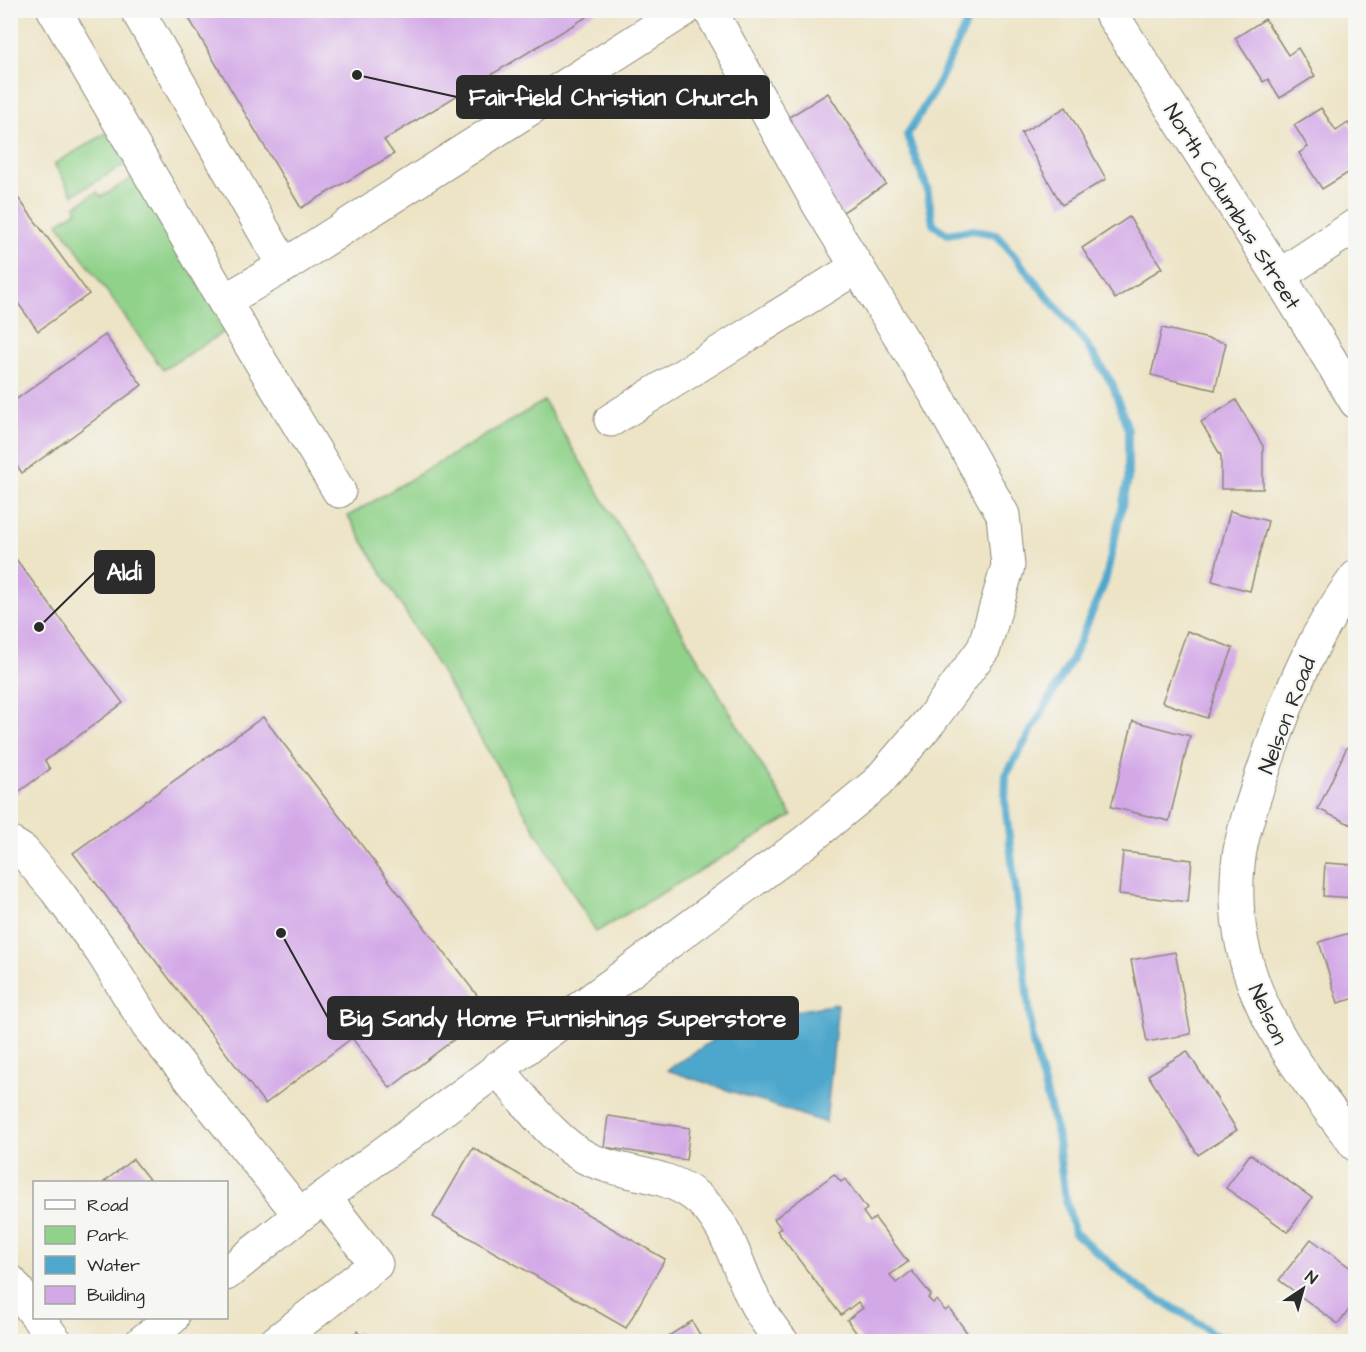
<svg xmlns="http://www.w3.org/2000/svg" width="1366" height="1352" font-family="'Architects Daughter',sans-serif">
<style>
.green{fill:#90d28a;stroke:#5e7e5a;stroke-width:1.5}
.water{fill:#4ea7cc;stroke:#3c697c;stroke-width:1.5}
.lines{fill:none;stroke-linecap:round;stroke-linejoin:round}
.stream{stroke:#4ea7cc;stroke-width:8}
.building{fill:#d3a8e7}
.minor-casing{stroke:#8c8878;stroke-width:35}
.minor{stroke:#fff;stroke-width:33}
.labels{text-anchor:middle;stroke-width:4.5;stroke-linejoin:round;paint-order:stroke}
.street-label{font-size:22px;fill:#2b2b2b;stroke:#f6f6f2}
.leader{fill:none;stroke:#2b2b2b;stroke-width:2}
.callout-dot{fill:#2b2b2b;stroke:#f6f6f2;stroke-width:2}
.callout{fill:#2b2b2b;stroke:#2b2b2b;stroke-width:2}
.callout-label{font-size:24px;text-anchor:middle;font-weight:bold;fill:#fff}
</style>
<rect width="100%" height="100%" fill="#f6f6f2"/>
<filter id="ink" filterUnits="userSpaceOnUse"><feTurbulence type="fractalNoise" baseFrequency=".0167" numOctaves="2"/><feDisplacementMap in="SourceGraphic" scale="12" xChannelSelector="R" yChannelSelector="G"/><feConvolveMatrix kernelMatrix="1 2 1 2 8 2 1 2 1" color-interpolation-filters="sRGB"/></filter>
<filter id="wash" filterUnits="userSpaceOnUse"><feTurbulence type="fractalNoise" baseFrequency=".008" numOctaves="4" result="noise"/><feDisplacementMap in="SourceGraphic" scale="24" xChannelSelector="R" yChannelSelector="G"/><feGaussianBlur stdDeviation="1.35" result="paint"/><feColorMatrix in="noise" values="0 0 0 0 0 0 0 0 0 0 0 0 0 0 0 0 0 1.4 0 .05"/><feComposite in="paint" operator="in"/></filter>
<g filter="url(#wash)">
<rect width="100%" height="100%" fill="#ede4c6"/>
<g class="green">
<path d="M110 131 129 162 73 195 54 164Z"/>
<path d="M134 177 227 330 163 370 58 223 77 211 75 206 97 192 101 197Z"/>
<path d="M544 401 792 816 596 932 348 516Z"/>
</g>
<path class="water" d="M838 1004 826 1123 667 1070 745 1019Z"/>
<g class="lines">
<path class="stream" d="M978 10 969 18 937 86 907 135 927 188 933 224 947 234 972 230 996 234 1085 342 1113 385 1128 430V479L1105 582 1072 659 1006 775 1005 802 1033 1043 1057 1134 1064 1191 1074 1232 1139 1288 1191 1318 1225 1342"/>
</g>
<g id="blocks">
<g class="building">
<path d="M184 10H598L384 140 394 154 301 208Z"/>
<path d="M1265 19 1288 55 1298 48 1315 76 1280 98 1268 79 1263 82 1235 38Z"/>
<path d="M828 93 886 184 840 214 781 122Z"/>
<path d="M1066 107 1106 179 1062 205 1021 133Z"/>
<path d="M1321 108 1336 131 1348 123 1356 135V147L1351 150 1356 157V168L1322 189 1299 153 1308 147 1294 125Z"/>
<path d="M10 187 89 294 38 331 10 292Z"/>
<path d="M1129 217 1162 268 1115 299 1082 248Z"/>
<path d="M1162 328 1226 343 1215 390 1151 375Z"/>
<path d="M105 335 142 385 22 473 10 456V404Z"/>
<path d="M1236 400 1263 446V489H1221V456L1201 422Z"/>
<path d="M1230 511 1268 521 1250 591 1212 581Z"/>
<path d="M10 551 123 703 45 761 50 769 10 798Z"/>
<path d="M1187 631 1233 648 1207 718 1162 702Z"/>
<path d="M263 717 490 1012 390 1088 352 1038 265 1104 73 853Z"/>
<path d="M1133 721 1190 736 1169 821 1111 807Z"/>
<path d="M1347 747 1356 750V827L1318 809Z"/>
<path d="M1123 852 1192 860 1188 902 1119 894Z"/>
<path d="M1325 863 1356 865V898L1323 896Z"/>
<path d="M1356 931V998L1338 1003 1319 942Z"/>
<path d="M1175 952 1191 1034 1147 1042 1131 960Z"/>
<path d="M1187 1051 1237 1130 1198 1155 1148 1075Z"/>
<path d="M608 1116 690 1128 686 1160 604 1147Z"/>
<path d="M473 1148 665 1259 626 1328 433 1217Z"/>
<path d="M1250 1154 1312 1198 1288 1232 1226 1188Z"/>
<path d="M133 1159 151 1182H104Z"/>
<path d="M834 1174 841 1182 845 1179 867 1209 863 1212 870 1222 875 1218 908 1262 890 1275 896 1283 912 1271 931 1295 928 1298 933 1303 937 1300 945 1311 949 1308 974 1342H863L847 1320 863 1308 858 1302 841 1315 777 1231 781 1228 774 1219Z"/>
<path d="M1311 1239 1356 1272V1301L1338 1324 1279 1280Z"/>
<path d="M692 1321 704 1342H659Z"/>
<path d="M357 1331 365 1342H345Z"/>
</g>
</g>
</g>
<g filter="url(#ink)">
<use href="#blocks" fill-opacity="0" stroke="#8c8878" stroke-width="1.5"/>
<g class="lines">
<g class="minor-casing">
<g id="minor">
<path d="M54 10 224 301 339 491"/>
<path d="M137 10 284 266"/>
<path d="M1109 10 1279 276 1356 402"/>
<path d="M1279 276 1356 225"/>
<path d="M224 301 284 266 684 10"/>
<path d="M611 420 857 267"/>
<path d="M1356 577C1316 630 1291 689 1270 751 1259 784 1241 831 1238 865 1227 982 1289 1057 1356 1145"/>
<path d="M10 843 23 851 56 890 102 952 148 1026 300 1215 226 1274"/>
<path d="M497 1068C523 1098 555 1144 591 1160 625 1175 663 1172 694 1195 727 1219 736 1265 754 1300 761 1315 772 1329 782 1342"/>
<path d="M300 1215 805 842 877 783 931 720 984 648 1008 566 1003 515 937 396 819 205 710 10"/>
<path d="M10 1281 34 1312"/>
<path d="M38 1318 56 1342"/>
<path d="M142 1342 172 1318"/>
<path d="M276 1342 376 1264 324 1197"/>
</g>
</g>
<use href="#minor" class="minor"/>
</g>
</g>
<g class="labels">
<g class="street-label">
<text transform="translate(1233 206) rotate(58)" y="8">North Columbus Street</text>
<text transform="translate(1286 715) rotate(-69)" y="8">Nelson Road</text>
<text transform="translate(1269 1014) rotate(65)" y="8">Nelson</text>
</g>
</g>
<path class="leader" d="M357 75L457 97M39 627L95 572M281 933L328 1018"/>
<g class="callout-dot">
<circle cx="357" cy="75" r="6"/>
<circle cx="39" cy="627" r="6"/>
<circle cx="281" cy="933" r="6"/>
</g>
<g class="callout">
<rect x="457" y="76" width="312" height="42" rx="6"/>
<rect x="95" y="551" width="59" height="42" rx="6"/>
<rect x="328" y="997" width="470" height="42" rx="6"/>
</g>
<g class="callout-label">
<text x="613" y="105">Fairfield Christian Church</text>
<text x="124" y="580">Aldi</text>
<text x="563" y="1026">Big Sandy Home Furnishings Superstore</text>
</g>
<rect width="1366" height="1352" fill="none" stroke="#f6f6f2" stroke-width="36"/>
<rect x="33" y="1181" width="195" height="138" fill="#f6f6f2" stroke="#a5a5a2" stroke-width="1.5"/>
<rect x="45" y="1200" width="30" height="9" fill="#ffffff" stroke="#a5a5a2" stroke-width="1.5"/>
<text x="87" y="1211" font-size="18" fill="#2b2b2b">Road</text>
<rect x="45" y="1226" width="30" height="18" fill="#90d28a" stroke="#a5a5a2" stroke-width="1.5"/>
<text x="87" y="1241" font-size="18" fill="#2b2b2b">Park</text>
<rect x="45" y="1256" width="30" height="18" fill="#4ea7cc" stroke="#a5a5a2" stroke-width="1.5"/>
<text x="87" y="1271" font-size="18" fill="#2b2b2b">Water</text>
<rect x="45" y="1286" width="30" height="18" fill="#d3a8e7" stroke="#a5a5a2" stroke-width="1.5"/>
<text x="87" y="1301" font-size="18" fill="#2b2b2b">Building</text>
<g transform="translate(1303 1289) rotate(36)" stroke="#f6f6f2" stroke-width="4.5" paint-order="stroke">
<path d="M0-4.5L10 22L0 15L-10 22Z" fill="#2b2b2b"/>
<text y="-9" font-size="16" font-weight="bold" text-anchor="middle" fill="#2b2b2b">N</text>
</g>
</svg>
